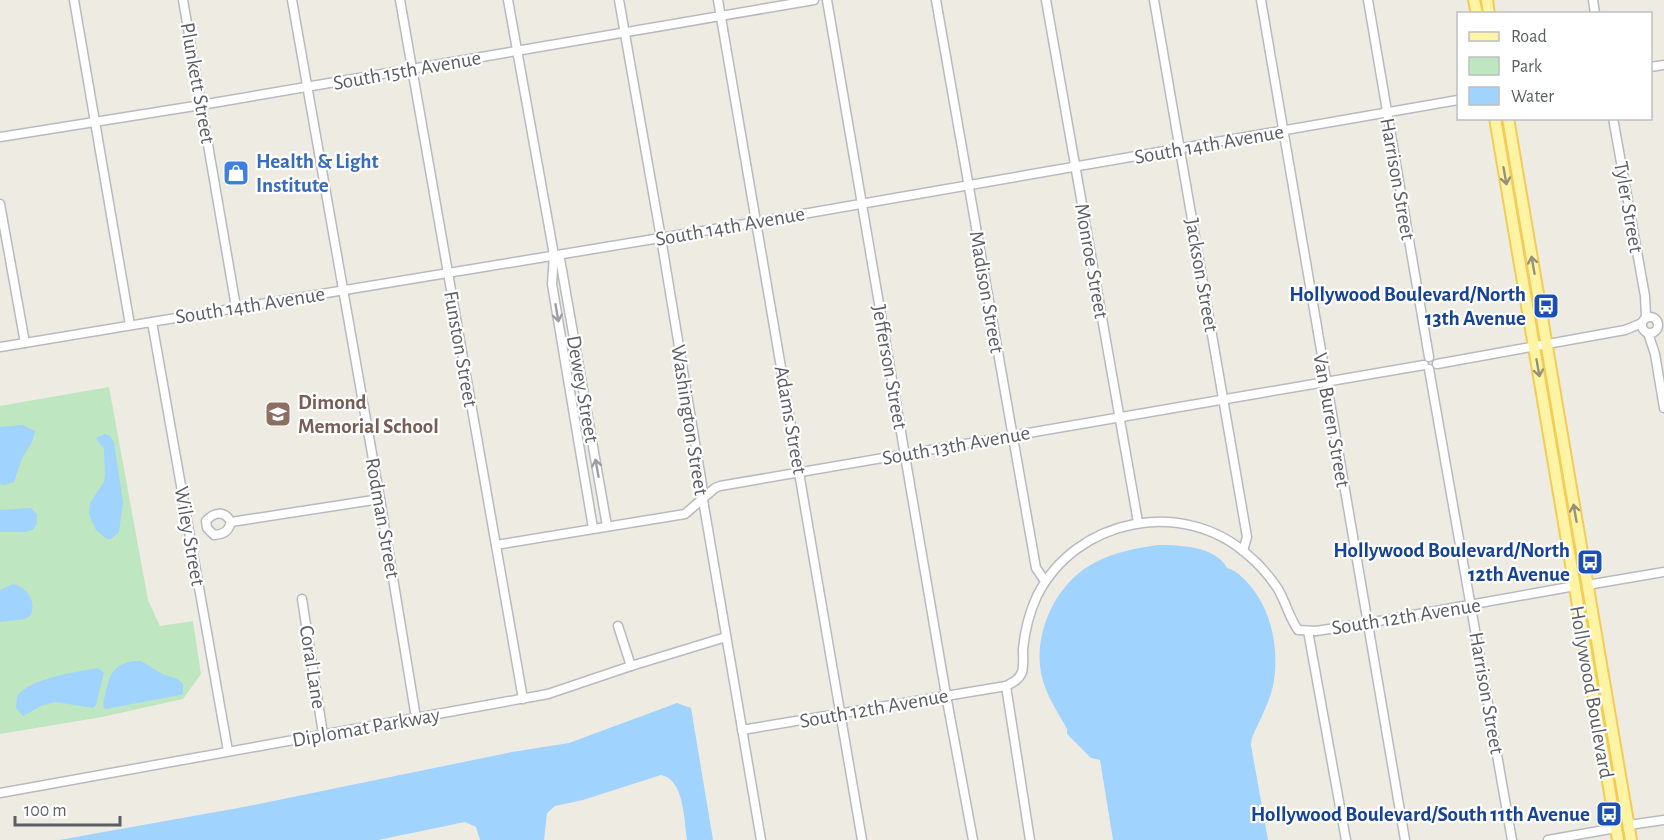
<svg xmlns="http://www.w3.org/2000/svg" width="1664" height="840" font-family="'Alegreya Sans',sans-serif">
<style>
.green{fill:#bee6c0}
.water{fill:#a1d3ff}
.lines{fill:none;stroke-linecap:round;stroke-linejoin:round}
.minor-casing{stroke:#b8babf;stroke-width:11}
.major-casing{stroke:#f2cc57;stroke-width:14}
.minor{stroke:#fff;stroke-width:8}
.major{stroke:#fff4a6;stroke-width:10}
.oneway{stroke:#94927a}
.oneway2{stroke:#9d9ea1}
.labels{text-anchor:middle;stroke-width:4.5;stroke-linejoin:round;paint-order:stroke}
.street-label{font-size:21px;fill:#5b5e63;stroke:#fff}
.shop-label{font-size:21px;font-weight:bold;fill:#366cbe;stroke:#fff;text-anchor:start}
.transit-label{font-size:21px;font-weight:bold;fill:#164399;stroke:#fff;text-anchor:end}
.education-label{font-size:21px;font-weight:bold;fill:#785e54;stroke:#fff;text-anchor:start}
</style>
<rect width="100%" height="100%" fill="#eeece2"/>
<path class="green" d="M109 387 148 600 160 626 193 621 201 674 183 699 102 717 0 734V406Z"/>
<g class="water">
<path d="M23 425 35 431 32 442 22 458 14 482 5 485 0 484V427Z"/>
<path d="M105 434 110 436 114 443 123 502 119 532 111 539H107L96 530 89 514 90 503 104 482 105 475 104 449 96 438Z"/>
<path d="M31 508 37 514V523L33 530 25 532H0V510Z"/>
<path d="M1158 545C1179 545 1216 546 1227 568 1235 570 1240 575 1246 581 1272 608 1280 650 1273 686 1269 704 1259 721 1252 738L1251 745 1268 840H1113L1100 760 1091 758 1067 734V729C1056 709 1042 689 1040 666 1036 626 1059 580 1096 562 1115 552 1137 548 1158 545Z"/>
<path d="M13 584C27 587 36 600 31 615L25 619 0 622V590Z"/>
<path d="M132 661H141L164 675 178 679 183 684V693L180 695 106 709 104 708 103 704C109 682 107 667 132 661Z"/>
<path d="M98 668 104 673 96 705 93 708 56 702 43 705 23 716 16 708 17 696C31 678 76 672 98 668Z"/>
<path d="M677 703 691 708 713 840H687C684 820 684 779 661 775L583 800 555 806 547 813 544 840H480L476 827 465 822 378 840H59L249 806 512 752 569 743Z"/>
</g>
<g class="lines">
<g class="minor-casing">
<g id="minor">
<path d="M74 0 130 325"/>
<path d="M183 0 236 307"/>
<path d="M292 0 380 499 416 718"/>
<path d="M400 0 523 699"/>
<path d="M508 0 554 255 552 284 593 528"/>
<path d="M619 0 661 238 702 485 703 500 761 840"/>
<path d="M718 0 862 840"/>
<path d="M827 0 946 695 973 840"/>
<path d="M936 0 1036 568 1045 581"/>
<path d="M1046 0 1138 522"/>
<path d="M1154 0 1247 537 1243 551"/>
<path d="M1261 0 1405 840"/>
<path d="M1368 0 1429 357"/>
<path d="M1593 0 1595 14"/>
<path d="M1650 67 1664 65"/>
<path d="M1613 118 1645 296 1646 318"/>
<path d="M0 137 201 105 814 0"/>
<path d="M0 204 25 343"/>
<path d="M554 255 560 259 607 526"/>
<circle cx="1650" cy="325" r="8"/>
<path d="M152 322 228 751"/>
<path d="M1648 333 1655 354 1664 408"/>
<path d="M0 347 757 222 1458 100"/>
<path d="M1437 364 1625 330 1642 323"/>
<path d="M1429 369 1512 840"/>
<path d="M231 522C228 532 224 534 214 535L207 528 206 521C214 512 224 510 231 522L380 499"/>
<path d="M496 545 685 514 715 488 720 486 1424 365"/>
<path d="M1587 585 1664 572"/>
<path d="M302 599 323 734"/>
<path d="M618 626 631 666"/>
<path d="M1308 631 1346 840"/>
<path d="M1006 686 1030 840"/>
<path d="M742 730 1006 686C1012 683 1019 680 1022 672 1024 665 1023 656 1023 649 1025 630 1029 613 1037 596 1076 518 1183 497 1248 555 1259 564 1270 577 1278 589 1286 603 1289 617 1298 630L1316 631 1368 623 1575 586"/>
<path d="M0 793 548 694 631 666 726 637"/>
<path d="M1629 825 1664 820"/>
<path d="M1548 840 1616 828"/>
</g>
</g>
<g class="major-casing">
<g id="major">
<path d="M1474 0 1477 14"/>
<path d="M1487 0 1489 14"/>
<path d="M1495 118 1618 840"/>
<path d="M1508 118 1631 840"/>
</g>
</g>
<use href="#minor" class="minor"/>
<use href="#major" class="major"/>
</g>
<defs><path id="oneway-shaft" d="M-6 0H5M1.5-3L5.5 0L1.5 3" fill="none" stroke-width="1.6" stroke-linecap="round" stroke-linejoin="round" transform="scale(1.5)"/></defs>
<g class="oneway">
<use href="#oneway-shaft" transform="translate(1505 176) rotate(80)"/>
<use href="#oneway-shaft" transform="translate(1533 265) rotate(-100)"/>
<use href="#oneway-shaft" transform="translate(1538 368) rotate(80)"/>
<use href="#oneway-shaft" transform="translate(1575 513) rotate(-100)"/>
</g>
<g class="oneway2">
<use href="#oneway-shaft" transform="translate(557 313) rotate(80)"/>
<use href="#oneway-shaft" transform="translate(597 468) rotate(-100)"/>
</g>
<defs>
<g id="shop-square" transform="scale(1.35)"><rect x="-9" y="-9" width="18" height="18" rx="4" fill="#3f7fe0" stroke="#fff"/><path d="M-5-2.5h2.3a2.7 3.5 0 0 1 5.4 0H5L5.5 6h-11ZM-1.5-2.5h3a1.5 2.3 0 0 0-3 0Z" fill="#fff"/></g>
<g id="bus-square" transform="scale(1.35)"><rect x="-9" y="-9" width="18" height="18" rx="4" fill="#1a4fb4" stroke="#fff"/><path d="M-5-6H5V4H4V6H2V4H-2V6H-4V4H-5ZM-3.5-4V0h7V-4ZM-3.5 1.2v1.5H-2V1.2ZM2 1.2v1.5H3.5V1.2Z" fill="#fff"/></g>
<g id="school-square" transform="scale(1.35)"><rect x="-9" y="-9" width="18" height="18" rx="4" fill="#8d6e63" stroke="#fff"/><path d="M0-5L7-2L0 1L-7-2ZM-4 1L0 2.5L4 1V4Q0 6-4 4Z" fill="#fff"/></g>
</defs>
<g fill-rule="evenodd">
<use href="#shop-square" x="236" y="173"/>
<use href="#bus-square" x="1546" y="306"/>
<use href="#school-square" x="278" y="414"/>
<use href="#bus-square" x="1590" y="562"/>
<use href="#bus-square" x="1609" y="814"/>
</g>
<g class="labels">
<g class="street-label">
<text transform="translate(407 70) rotate(-10)" y="7">South 15th Avenue</text>
<text transform="translate(198 83) rotate(80)" y="7">Plunkett Street</text>
<text transform="translate(1209 144) rotate(-10)" y="7">South 14th Avenue</text>
<text transform="translate(1398 179) rotate(80)" y="7">Harrison Street</text>
<text transform="translate(1629 207) rotate(80)" y="7">Tyler Street</text>
<text transform="translate(730 226) rotate(-10)" y="7">South 14th Avenue</text>
<text transform="translate(1092 261) rotate(80)" y="7">Monroe Street</text>
<text transform="translate(1202 275) rotate(80)" y="7">Jackson Street</text>
<text transform="translate(987 292) rotate(80)" y="7">Madison Street</text>
<text transform="translate(250 305) rotate(-9)" y="7">South 14th Avenue</text>
<text transform="translate(461 349) rotate(80)" y="7">Funston Street</text>
<text transform="translate(890 367) rotate(80)" y="7">Jefferson Street</text>
<text transform="translate(583 389) rotate(80)" y="7">Dewey Street</text>
<text transform="translate(690 420) rotate(81)" y="7">Washington Street</text>
<text transform="translate(791 420) rotate(80)" y="7">Adams Street</text>
<text transform="translate(1332 420) rotate(80)" y="7">Van Buren Street</text>
<text transform="translate(956 445) rotate(-10)" y="7">South 13th Avenue</text>
<text transform="translate(383 518) rotate(80)" y="7">Rodman Street</text>
<text transform="translate(190 536) rotate(80)" y="7">Wiley Street</text>
<text transform="translate(1406 616) rotate(-9)" y="7">South 12th Avenue</text>
<text transform="translate(313 667) rotate(81)" y="7">Coral Lane</text>
<text transform="translate(1592 692) rotate(80)" y="7">Hollywood Boulevard</text>
<text transform="translate(1487 693) rotate(80)" y="7">Harrison Street</text>
<text transform="translate(874 708) rotate(-10)" y="7">South 12th Avenue</text>
<text transform="translate(366 727) rotate(-10)" y="7">Diplomat Parkway</text>
</g>
<g class="shop-label">
<text x="256" y="168">Health &amp; Light<tspan x="256" dy="24">Institute</tspan></text>
</g>
<g class="transit-label">
<text x="1526" y="301">Hollywood Boulevard/North<tspan x="1526" dy="24">13th Avenue</tspan></text>
<text x="1570" y="557">Hollywood Boulevard/North<tspan x="1570" dy="24">12th Avenue</tspan></text>
<text x="1590" y="821">Hollywood Boulevard/South 11th Avenue</text>
</g>
<g class="education-label">
<text x="298" y="409">Dimond<tspan x="298" dy="24">Memorial School</tspan></text>
</g>
</g>
<rect x="1457" y="12" width="195" height="108" fill="#ffffff" stroke="#bdbfc1" stroke-width="1.5"/>
<rect x="1469" y="32" width="30" height="9" fill="#fff4a6" stroke="#bdbfc1" stroke-width="1.5"/>
<text x="1511" y="42" font-size="18" fill="#5b5e63">Road</text>
<rect x="1469" y="57" width="30" height="18" fill="#bee6c0" stroke="#bdbfc1" stroke-width="1.5"/>
<text x="1511" y="72" font-size="18" fill="#5b5e63">Park</text>
<rect x="1469" y="87" width="30" height="18" fill="#a1d3ff" stroke="#bdbfc1" stroke-width="1.5"/>
<text x="1511" y="102" font-size="18" fill="#5b5e63">Water</text>
<path d="M15 816v9h105v-9" fill="none" stroke="#5b5e63" stroke-width="3"/>
<text x="24" y="816" font-size="18" fill="#5b5e63" stroke="#ffffff" stroke-width="4.5" paint-order="stroke">100 m</text>
</svg>
